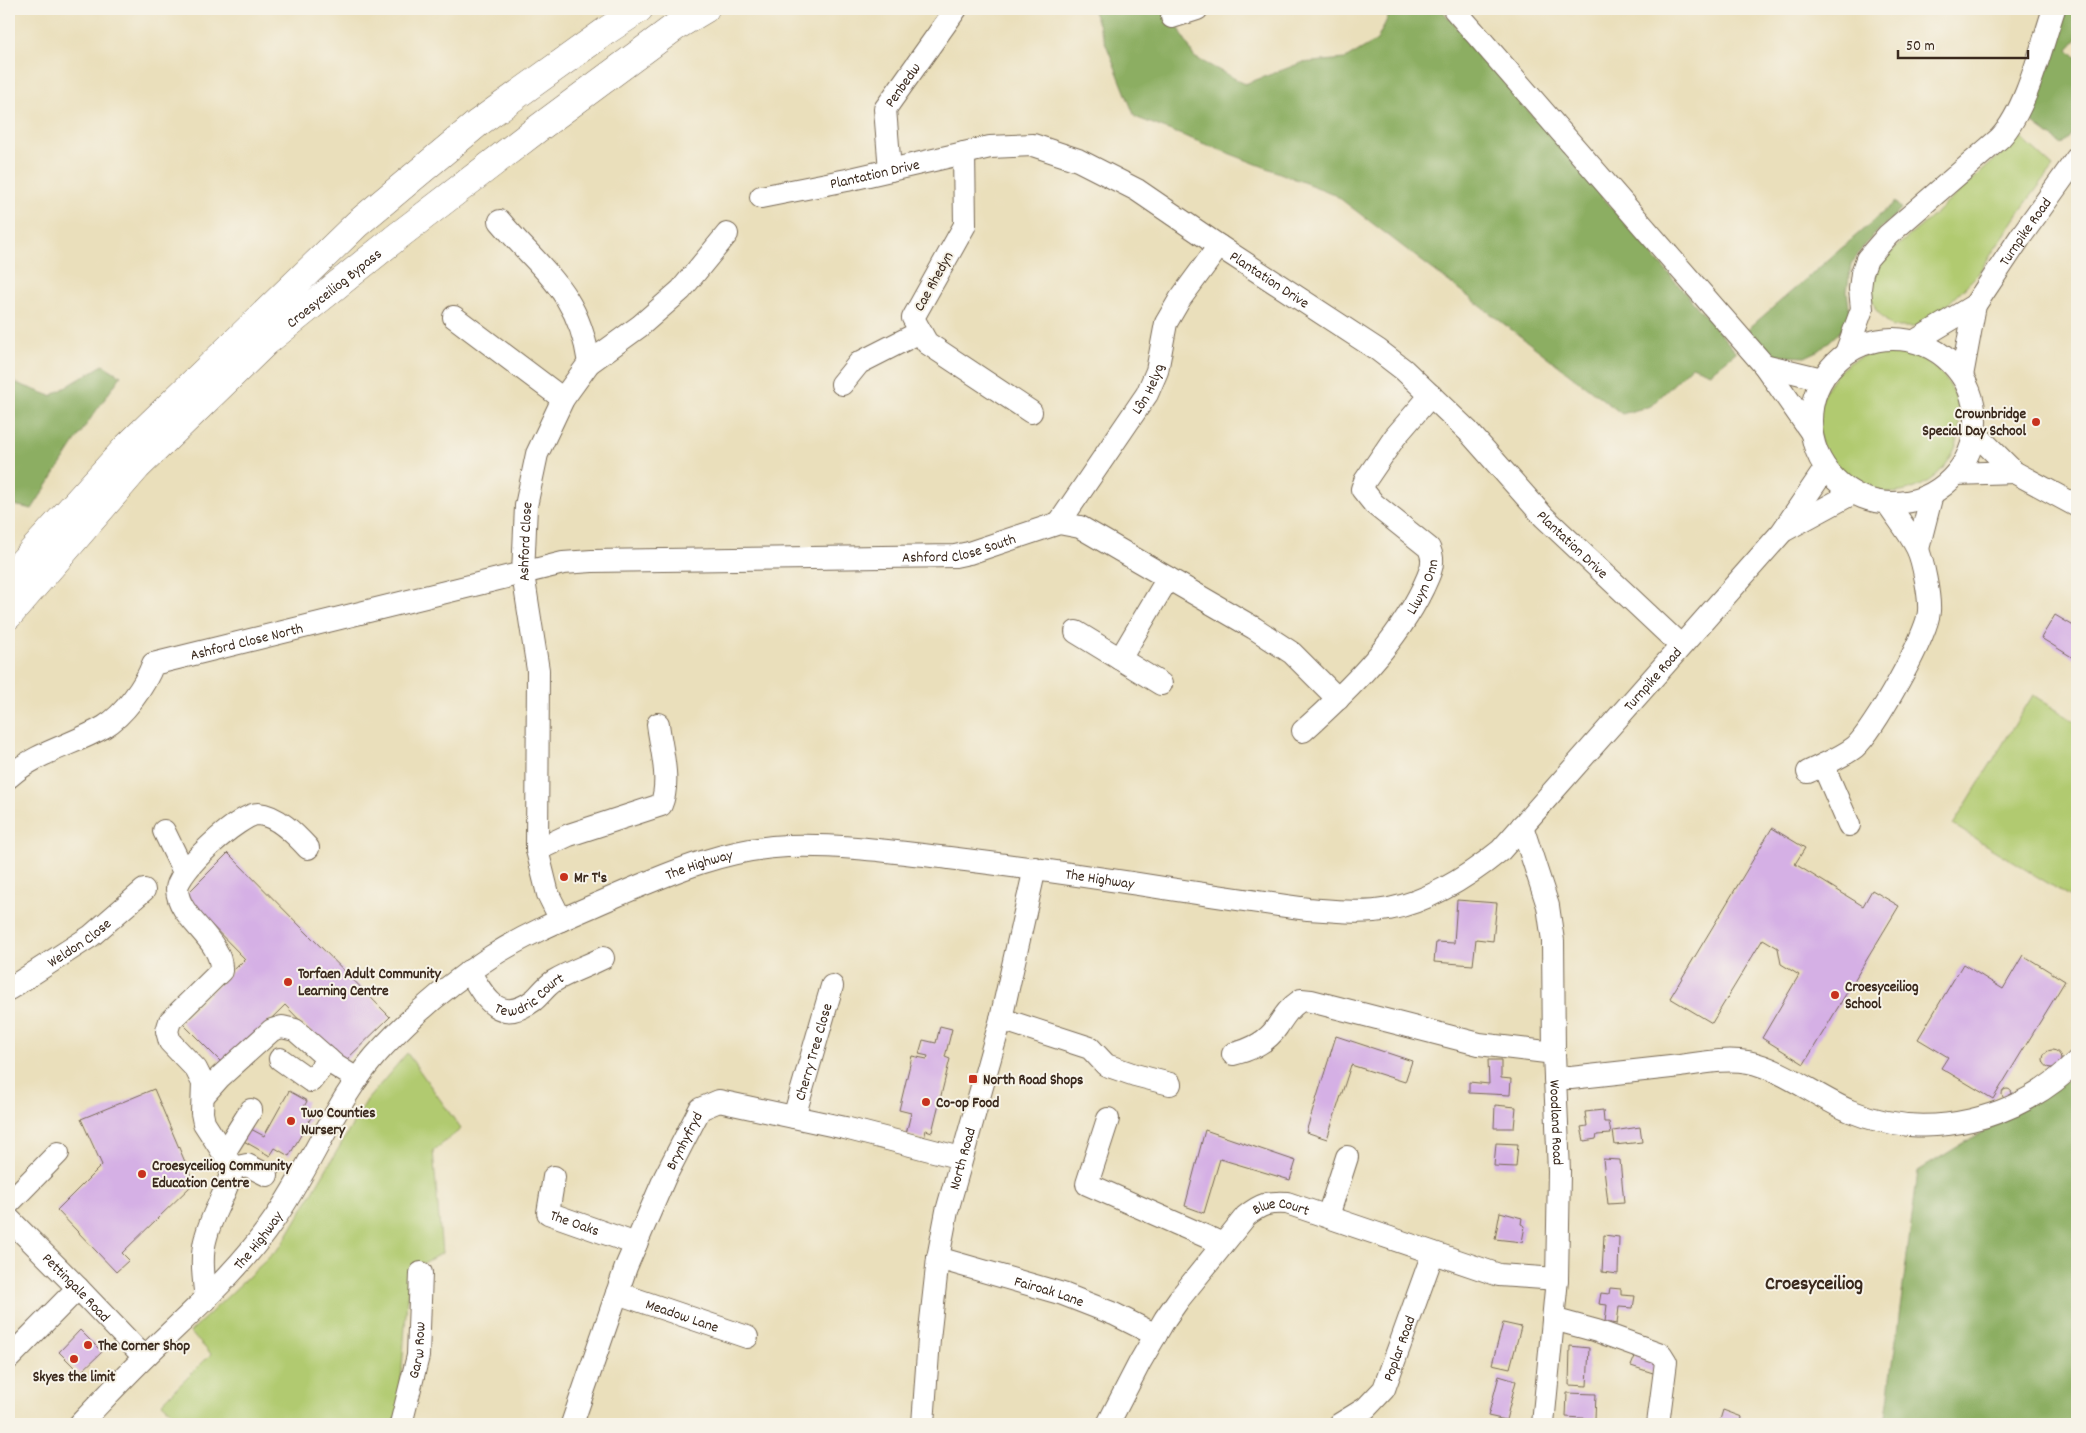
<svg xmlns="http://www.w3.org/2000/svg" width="2086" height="1433" font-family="Dekko,sans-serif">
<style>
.green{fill:#b1ca6f;stroke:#767a46}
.forest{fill:#8cae62;stroke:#646c40}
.building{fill:#d5b0e5}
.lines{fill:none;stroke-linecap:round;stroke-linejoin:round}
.minor-casing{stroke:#786955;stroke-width:24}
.highway-casing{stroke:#786955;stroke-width:29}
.minor{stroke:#fff;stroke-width:22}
.highway{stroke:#fff;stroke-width:28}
.poi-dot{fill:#c8321e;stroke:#f7f3e8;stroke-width:2}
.labels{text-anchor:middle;stroke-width:4;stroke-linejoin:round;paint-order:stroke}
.street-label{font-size:15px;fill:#3b2a1e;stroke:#f7f3e8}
.poi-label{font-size:15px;font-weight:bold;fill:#3b2a1e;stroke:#f7f3e8;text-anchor:start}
.district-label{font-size:20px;font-weight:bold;fill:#3b2a1e;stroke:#f7f3e8}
</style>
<rect width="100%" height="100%" fill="#f7f3e8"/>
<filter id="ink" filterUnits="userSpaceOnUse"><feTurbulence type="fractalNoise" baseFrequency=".02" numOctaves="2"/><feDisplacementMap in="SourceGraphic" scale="10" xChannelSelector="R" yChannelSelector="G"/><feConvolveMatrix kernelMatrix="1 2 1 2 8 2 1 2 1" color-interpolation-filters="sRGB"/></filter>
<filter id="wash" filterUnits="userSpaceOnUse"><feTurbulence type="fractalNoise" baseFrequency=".0096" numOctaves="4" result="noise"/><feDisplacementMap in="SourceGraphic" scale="20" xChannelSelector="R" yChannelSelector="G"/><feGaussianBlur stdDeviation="1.12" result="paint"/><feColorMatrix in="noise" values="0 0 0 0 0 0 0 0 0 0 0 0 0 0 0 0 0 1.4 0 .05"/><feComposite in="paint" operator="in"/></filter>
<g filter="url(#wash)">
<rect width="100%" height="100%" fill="#eadfbb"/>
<g class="green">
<path d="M2020 137 2053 167 2023 207 1978 274 1940 312 1914 327H1892L1876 310 1869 291 1875 271 1896 247 1926 222Z"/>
<circle cx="1889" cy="422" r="71"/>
<path d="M2033 695 2077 723V901L1953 825Z"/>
<path d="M407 1053 461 1129 433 1151 442 1253 409 1271 399 1410 393 1424H185L162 1403 211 1354 190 1332 281 1246 367 1100Z"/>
</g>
<g class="forest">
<path d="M1092 9H1169L1194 57 1245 84 1301 63 1345 59 1377 40 1392 9H1441L1736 352 1710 373 1692 366 1651 406 1622 414 1334 194 1135 117Z"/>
<path d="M2065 9H2077V39L2068 49 2077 58V128L2062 145 2032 122 2035 98Z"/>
<path d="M1895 202 1901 209 1865 244 1851 265 1847 291 1850 315 1845 327 1820 350 1805 357 1784 356 1767 352 1755 340 1748 329Z"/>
<path d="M103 365 121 376 86 425 32 509 9 504V375L16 383 51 396Z"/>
<path d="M2077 1074V1424H1885L1918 1171Z"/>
</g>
<g id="blocks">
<g class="building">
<path d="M2055 615 2077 628V656L2075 659 2041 638Z"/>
<path d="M1772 828 1805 848 1795 864 1863 906 1872 890 1899 906 1804 1064 1762 1038 1799 975 1781 964 1778 948 1763 939 1712 1023 1670 998Z"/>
<path d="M228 853 390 1017 342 1064 285 1005 224 1065 181 1022 245 959 184 897Z"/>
<path d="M1457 900 1497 903 1493 941 1476 939 1473 965 1434 962 1436 942 1454 943Z"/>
<path d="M2023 955 2065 981 1993 1099 1941 1068 1948 1057 1918 1039 1963 964 2003 989Z"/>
<path d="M940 1026 952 1029 945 1057 950 1059 932 1132 926 1130 924 1139 906 1134 911 1113 899 1110 912 1056 927 1059 928 1056 919 1054 923 1040 936 1043Z"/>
<path d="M1336 1036 1412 1061 1405 1082 1351 1065 1327 1139 1306 1132Z"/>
<circle cx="2052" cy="1059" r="9"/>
<path d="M1488 1060H1501V1078L1511 1079 1510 1095 1469 1093V1082L1489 1084Z"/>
<path d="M154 1089 194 1183 122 1253 129 1260 116 1272 57 1210 102 1165 81 1119Z"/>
<circle cx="2007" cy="1094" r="5"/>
<path d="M289 1091 307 1101 303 1109 313 1114 289 1156 275 1148 270 1156 242 1140 249 1128 264 1136Z"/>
<path d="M1495 1105 1516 1107 1514 1128H1494Z"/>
<path d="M1603 1110 1604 1122H1609L1611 1134 1597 1135 1596 1139 1584 1141 1581 1127 1587 1126 1585 1112Z"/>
<path d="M1640 1127 1642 1142 1615 1145 1613 1131Z"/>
<path d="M1205 1130 1296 1161 1290 1180 1220 1159 1204 1213 1185 1206Z"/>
<path d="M1496 1143 1518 1144 1516 1167 1494 1166Z"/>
<path d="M1603 1159 1620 1160 1624 1203 1608 1204Z"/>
<path d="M1500 1212 1522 1218 1521 1224 1525 1226 1522 1242 1495 1239Z"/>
<path d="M1604 1235 1619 1237 1618 1274 1602 1272Z"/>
<path d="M1610 1288 1621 1289V1295L1635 1296 1633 1308 1619 1307 1617 1324 1605 1322 1607 1305 1599 1304 1601 1293 1609 1294Z"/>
<path d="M1503 1323 1521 1327 1510 1368 1492 1364Z"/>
<path d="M80 1330 102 1352 80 1373 59 1352Z"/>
<path d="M1570 1346 1589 1348 1587 1386 1569 1385Z"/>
<path d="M1638 1349 1659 1357 1653 1373 1631 1366Z"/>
<path d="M1499 1376 1516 1381 1506 1420 1488 1416Z"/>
<path d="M1567 1393 1596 1394 1595 1419 1566 1417Z"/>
<path d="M1723 1410 1742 1417 1741 1424H1710L1711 1421 1719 1423Z"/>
<rect x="1564" y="1422" width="39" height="2"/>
</g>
</g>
</g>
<g filter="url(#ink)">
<use href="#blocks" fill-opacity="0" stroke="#786955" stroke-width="1"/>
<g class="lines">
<g class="minor-casing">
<g id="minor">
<path d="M1454 9 1764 365 1811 432"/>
<path d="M1172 17 1197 9"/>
<path d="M964 153 965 225 913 318 927 343 1031 412"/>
<path id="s1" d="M890 170 885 109 956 9"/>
<path id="s2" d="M761 197 847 180 990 147 1033 145 1078 160 1137 190 1219 246 1378 350 1404 370 1468 431 1544 517 1680 645"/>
<path d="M500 221C542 271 579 292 589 363"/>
<path d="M454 317 563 399"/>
<circle cx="1893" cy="421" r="82"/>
<path d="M1915 341 1975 305"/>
<path d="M1846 353 1862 309 1860 289 1862 273 1867 259 1888 235 2000 138C2027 109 2041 47 2054 9"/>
<path d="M1764 365 1822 379"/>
<path id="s3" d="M1962 376 1975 305 2021 236 2077 158"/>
<path d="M842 384 859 363 920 332"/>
<path d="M1975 433 2014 472 2077 506"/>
<path d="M1956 474 2014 472"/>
<path id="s4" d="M1059 523 1147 394 1157 371 1166 323 1180 299 1219 246"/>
<path d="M1785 530 1853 493"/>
<path d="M1918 549 1932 494"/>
<path d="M1076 632 1161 684"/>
<path d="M1120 659 1168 578"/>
<path id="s5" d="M1303 731C1350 689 1396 644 1423 588 1427 579 1433 568 1432 559 1432 555 1430 551 1429 548L1374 504 1362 489 1365 481 1395 437 1431 395"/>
<path d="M1823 765 1849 825"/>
<path d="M1808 772C1824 764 1841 758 1855 747 1873 731 1928 635 1929 611 1930 597 1923 560 1917 548 1909 532 1897 518 1888 504"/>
<path id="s6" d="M9 777C36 752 73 745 104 727 124 715 145 686 153 664L563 563 592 561 955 556 969 553 1059 523 1080 527 1254 628 1292 653 1338 699"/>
<path id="s7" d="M1522 826 1548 906 1553 941 1554 1053 1559 1172 1557 1279 1543 1424"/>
<path d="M164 831 184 872"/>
<path d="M537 850 569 835 661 805C671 781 661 749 658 724"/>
<path id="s8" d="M561 920 548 894 537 850 538 670 523 574 526 506 537 454 563 399 589 363 640 326 681 290 727 234"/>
<path id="s9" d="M469 971C485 998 499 1026 534 1000 541 994 546 986 554 981 569 972 587 966 603 958"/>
<path id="s10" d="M9 989 91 936 144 890"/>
<path d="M1001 1019 1090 1048 1106 1065 1135 1075 1170 1084"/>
<path d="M1233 1054C1250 1050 1267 1042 1277 1027 1285 1015 1288 1009 1301 1000L1311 1001 1479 1044 1554 1053"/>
<path d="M280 1059 311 1081 328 1059"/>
<path d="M1555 1078H1571C1607 1074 1644 1070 1680 1066 1702 1063 1726 1058 1748 1062 1783 1069 1817 1097 1850 1111 1927 1143 2020 1120 2077 1061"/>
<path d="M204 1095 220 1077 272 1030 282 1027 295 1030 336 1066 357 1079"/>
<path id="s11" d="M794 1117 832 986"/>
<path d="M1108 1119 1087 1184 1223 1244"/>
<path d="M224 1153 251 1110"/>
<path d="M233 1168 247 1165 267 1175"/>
<path id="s12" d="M554 1177 548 1213 636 1244"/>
<path d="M9 1203 58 1153"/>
<path d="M1328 1216 1347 1157"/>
<path id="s13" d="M9 1219 78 1288 144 1357"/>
<path id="s14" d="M938 1258 1063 1294 1114 1314 1156 1335"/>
<path id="s15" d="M617 1293 747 1337"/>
<path d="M206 1300C204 1280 200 1257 206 1237 212 1213 227 1192 233 1168L204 1123 202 1113 203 1083 196 1069 170 1042 167 1031 170 1021 221 971C223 939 178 919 177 889 177 871 240 814 258 814 277 815 296 835 308 848"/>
<path d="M1553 1319 1597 1331 1661 1354 1666 1362 1658 1424"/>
<path d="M9 1358 78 1288"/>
<path id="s16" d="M80 1424C102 1401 124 1377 147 1355 191 1312 238 1272 273 1221 313 1165 336 1096 384 1046 415 1013 453 981 492 956 531 931 575 914 618 895 674 871 725 849 787 846 841 844 896 852 949 858 1070 872 1189 893 1308 909 1335 911 1363 914 1389 909 1431 901 1469 876 1501 850L1782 532 1825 469"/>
<path id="s17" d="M401 1424 418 1356 421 1273"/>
<path id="s18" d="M572 1424 626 1267 665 1177 700 1109 719 1101 845 1128 961 1158"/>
<path id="s19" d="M923 1424 929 1339 938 1258 947 1211 1001 1019 1035 868"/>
<path id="s20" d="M1108 1424 1140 1362 1165 1319 1179 1299 1246 1216C1261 1204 1268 1202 1287 1203L1499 1275 1557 1279"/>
<path id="s21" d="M1340 1424 1366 1408 1384 1389 1433 1253"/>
</g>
</g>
<g class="highway-casing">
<g id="highway">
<path d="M9 577 127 447 357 224 478 123 606 31 639 9"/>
<path id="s22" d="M9 615 137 467 266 342 398 236 532 133 675 27 705 9"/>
</g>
</g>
<use href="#minor" class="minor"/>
<use href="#highway" class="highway"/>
</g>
</g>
<g class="poi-dot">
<circle cx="2036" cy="422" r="5"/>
<circle cx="564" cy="877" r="5"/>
<circle cx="288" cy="982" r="5"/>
<circle cx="1835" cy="995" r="5"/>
<rect x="968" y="1074" width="10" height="10" rx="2.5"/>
<circle cx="926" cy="1102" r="5"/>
<circle cx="291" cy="1121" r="5"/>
<circle cx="142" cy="1174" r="5"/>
<circle cx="88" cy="1345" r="5"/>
<circle cx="74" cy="1359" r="5"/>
</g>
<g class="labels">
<g class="street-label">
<text dy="5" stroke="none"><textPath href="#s1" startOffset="91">Penbedw</textPath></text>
<text dy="5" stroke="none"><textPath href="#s2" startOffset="116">Plantation Drive</textPath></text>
<text dy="5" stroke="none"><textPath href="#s3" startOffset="161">Turnpike Road</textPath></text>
<text dy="5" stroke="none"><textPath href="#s2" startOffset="551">Plantation Drive</textPath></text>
<text transform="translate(933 281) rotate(-61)" y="5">Cae Rhedyn</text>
<text dy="5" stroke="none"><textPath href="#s22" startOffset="462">Croesyceiliog Bypass</textPath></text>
<text dy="5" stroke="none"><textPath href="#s4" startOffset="161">Lôn Helyg</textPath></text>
<text dy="5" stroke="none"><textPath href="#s8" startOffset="384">Ashford Close</textPath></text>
<text dy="5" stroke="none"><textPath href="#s6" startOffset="1008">Ashford Close South</textPath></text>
<text dy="5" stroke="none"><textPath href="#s2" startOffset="956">Plantation Drive</textPath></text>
<text dy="5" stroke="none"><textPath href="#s5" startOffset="189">Llwyn Onn</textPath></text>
<text dy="5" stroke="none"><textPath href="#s6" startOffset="285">Ashford Close North</textPath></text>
<text dy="5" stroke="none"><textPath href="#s16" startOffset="1909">Turnpike Road</textPath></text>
<text dy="5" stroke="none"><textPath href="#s16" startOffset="856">The Highway</textPath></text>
<text dy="5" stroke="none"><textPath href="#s16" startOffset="1261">The Highway</textPath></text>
<text dy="5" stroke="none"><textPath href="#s10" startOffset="84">Weldon Close</textPath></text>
<text dy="5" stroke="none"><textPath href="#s9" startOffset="84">Tewdric Court</textPath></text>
<text dy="5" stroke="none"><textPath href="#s11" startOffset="68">Cherry Tree Close</textPath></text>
<text dy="5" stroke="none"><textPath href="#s7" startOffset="301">Woodland Road</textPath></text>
<text dy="5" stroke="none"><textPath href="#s18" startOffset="305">Brynhyfryd</textPath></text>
<text dy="5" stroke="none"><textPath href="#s19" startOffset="269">North Road</textPath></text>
<text dy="5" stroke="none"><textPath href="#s20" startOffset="289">Blue Court</textPath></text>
<text dy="5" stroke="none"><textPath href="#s12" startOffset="65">The Oaks</textPath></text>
<text dy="5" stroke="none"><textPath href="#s16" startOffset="256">The Highway</textPath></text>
<text dy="5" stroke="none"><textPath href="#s13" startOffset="96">Pettingale Road</textPath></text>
<text dy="5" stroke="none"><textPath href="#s14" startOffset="116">Fairoak Lane</textPath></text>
<text dy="5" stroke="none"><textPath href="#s15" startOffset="69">Meadow Lane</textPath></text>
<text dy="5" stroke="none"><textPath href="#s21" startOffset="100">Poplar Road</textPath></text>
<text dy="5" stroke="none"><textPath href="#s17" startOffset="76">Garw Row</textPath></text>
</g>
<g class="poi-label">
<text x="2026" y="418" text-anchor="end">Crownbridge<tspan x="2026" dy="17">Special Day School</tspan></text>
<text x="574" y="882">Mr T's</text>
<text x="298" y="978">Torfaen Adult Community<tspan x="298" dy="17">Learning Centre</tspan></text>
<text x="1845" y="991">Croesyceiliog<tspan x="1845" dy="17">School</tspan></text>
<text x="983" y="1084">North Road Shops</text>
<text x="936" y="1107">Co-op Food</text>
<text x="301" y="1117">Two Counties<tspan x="301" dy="17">Nursery</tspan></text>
<text x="152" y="1170">Croesyceiliog Community<tspan x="152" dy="17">Education Centre</tspan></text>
<text x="98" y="1350">The Corner Shop</text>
<text x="74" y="1381" text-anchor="middle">Skyes the limit</text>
</g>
<g class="district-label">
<text x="1814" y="1289">Croesyceiliog</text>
</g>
</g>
<rect width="2086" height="1433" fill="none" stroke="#f7f3e8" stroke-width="30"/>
<path d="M1898 50v8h130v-8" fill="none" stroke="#3b2a1e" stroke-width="2.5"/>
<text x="1906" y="50" font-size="15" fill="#3b2a1e" stroke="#f7f3e8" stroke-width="4" paint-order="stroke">50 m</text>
</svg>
